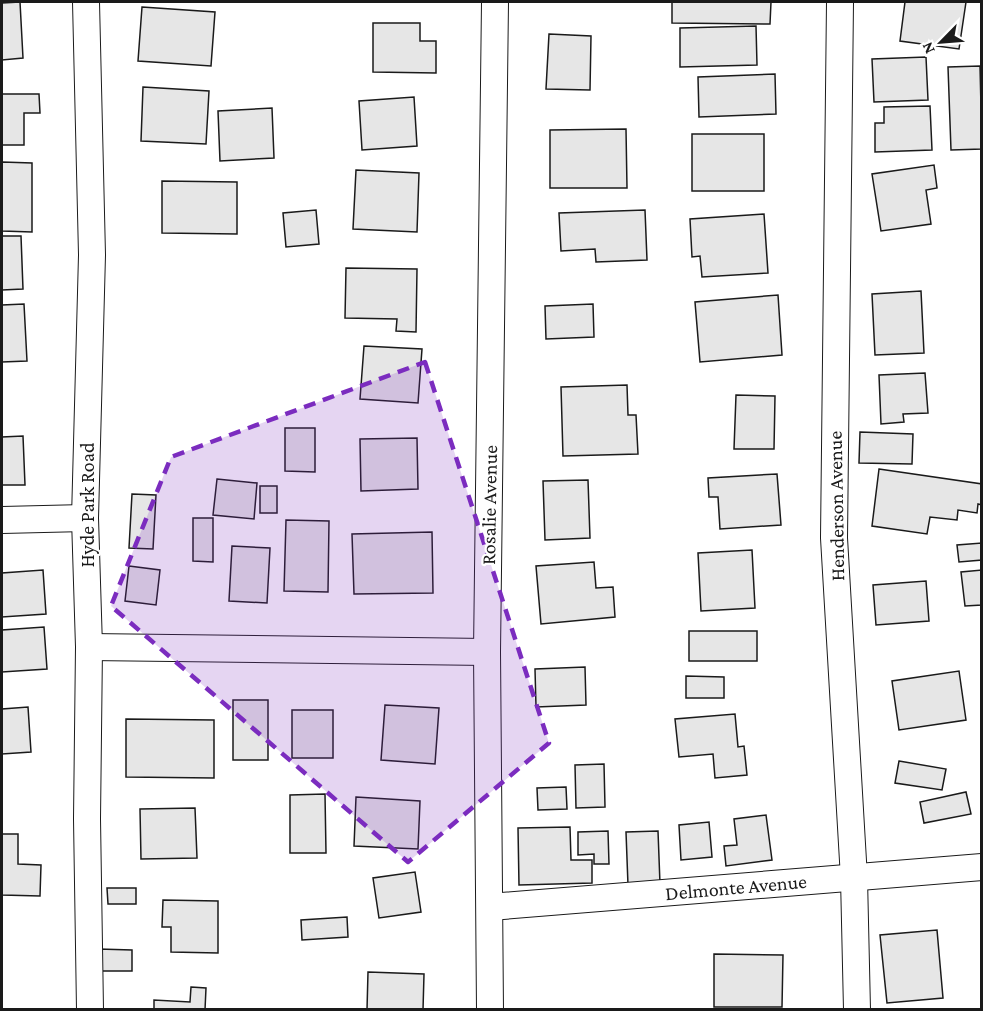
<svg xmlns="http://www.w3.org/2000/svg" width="983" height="1011" font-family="'Crimson Pro',serif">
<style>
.building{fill:#e6e6e6;stroke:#1a1a1a;stroke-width:1.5}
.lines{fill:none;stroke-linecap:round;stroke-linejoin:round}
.street-casing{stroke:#1a1a1a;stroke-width:28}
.street{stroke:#fff;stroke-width:26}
.marked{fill:#7b2cbf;fill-opacity:0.2;stroke:#7b2cbf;stroke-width:4.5;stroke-dasharray:12 8;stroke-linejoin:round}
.labels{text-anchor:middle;stroke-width:4.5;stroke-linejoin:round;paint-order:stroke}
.street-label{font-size:20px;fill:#1a1a1a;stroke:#fff}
</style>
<rect width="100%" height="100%" fill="#fff"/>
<g class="building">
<path d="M20 2 23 58 2 60V3Z"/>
<path d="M672 2H771L770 24 672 23Z"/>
<path d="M905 2H966L959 49 900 41Z"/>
<path d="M142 7 215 12 211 66 138 61Z"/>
<path d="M373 23H420V41H436V73L373 72Z"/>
<path d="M756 26 757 65 680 67V28Z"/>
<path d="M549 34 591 36 590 90 546 89Z"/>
<path d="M926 57 928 100 874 102 872 59Z"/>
<path d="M980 66 982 149 951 150 948 67Z"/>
<path d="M775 74 776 114 699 117 698 77Z"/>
<path d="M143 87 209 91 206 144 141 141Z"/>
<path d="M2 94H39L40 113H24V145H2Z"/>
<path d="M414 97 417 146 362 150 359 101Z"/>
<path d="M930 106 932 150 875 152V123H884V107Z"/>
<path d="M272 108 274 158 220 161 218 111Z"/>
<path d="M626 129 627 188H550V130Z"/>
<rect x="692" y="134" width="72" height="57"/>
<path d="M2 162 32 163V232L2 231Z"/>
<path d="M934 165 937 188 926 190 931 224 881 231 872 174Z"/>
<path d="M356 170 419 173 417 232 353 229Z"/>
<path d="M162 181 237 182V234L162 233Z"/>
<path d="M316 210 319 244 286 247 283 213Z"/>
<path d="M645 210 647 260 596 262 595 249 561 251 559 213Z"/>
<path d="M764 214 768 273 702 277 700 256 692 257 690 219Z"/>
<path d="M2 236H21L23 289 2 290Z"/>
<path d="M346 268 417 269 416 332 396 331 397 319 345 318Z"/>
<path d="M921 291 924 353 875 355 872 294Z"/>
<path d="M778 295 782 355 700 362 695 302Z"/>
<path d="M24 304 27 361 2 362V305Z"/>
<path d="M593 304 594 337 546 339 545 306Z"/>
<path d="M364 346 422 349 418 403 360 399Z"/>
<path d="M925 373 928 413 903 414 904 422 881 424 879 375Z"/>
<path d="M627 385 628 415H636L638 454 563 456 561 387Z"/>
<path d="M736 395 775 396 774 449H734Z"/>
<path d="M285 428H315V472L285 471Z"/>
<path d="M860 432 913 434 912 464 859 463Z"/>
<path d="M23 436 25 485H2V437Z"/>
<path d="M417 438 418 489 361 491 360 439Z"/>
<path d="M879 469 982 484V505L978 504 977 513 958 510 957 520 930 517 927 534 872 526Z"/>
<path d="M777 474 781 525 720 529 718 497H709L708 478Z"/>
<path d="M217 479 257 483 254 519 213 515Z"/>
<path d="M588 480 590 538 545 540 543 481Z"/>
<rect x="260" y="486" width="17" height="27"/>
<path d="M132 494 156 495 153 549 129 548Z"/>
<path d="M193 518H213V562L193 561Z"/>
<path d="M286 520 329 521 328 592 284 591Z"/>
<path d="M432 532 433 593 354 594 352 534Z"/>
<path d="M982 543V560L959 562 957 545Z"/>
<path d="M232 546 270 548 267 603 229 601Z"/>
<path d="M752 550 755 608 701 611 698 553Z"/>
<path d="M594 562 596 588 613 587 615 617 541 624 536 566Z"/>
<path d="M129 566 160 570 156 605 125 601Z"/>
<path d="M43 570 46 614 2 617V573Z"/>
<path d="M982 570V605L965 606 961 572Z"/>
<path d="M926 581 929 621 876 625 873 585Z"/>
<path d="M44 627 47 669 2 672V630Z"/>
<rect x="689" y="631" width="68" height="30"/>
<path d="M585 667 586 705 536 707 535 669Z"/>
<path d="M959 671 966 720 899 730 892 681Z"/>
<path d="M686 676 724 677V698H686Z"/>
<rect x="233" y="700" width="35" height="60"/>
<path d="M385 705 439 708 435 764 381 760Z"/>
<path d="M28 707 31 752 2 754V709Z"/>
<rect x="292" y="710" width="41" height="48"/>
<path d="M735 714 738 747 744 746 747 775 715 778 713 754 679 757 675 719Z"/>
<path d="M126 719 214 720V778L126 777Z"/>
<path d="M899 761 946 769 942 790 895 783Z"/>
<path d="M604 764 605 807 576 808 575 765Z"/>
<path d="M566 787 567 809 538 810 537 788Z"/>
<path d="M966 792 971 814 924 823 920 802Z"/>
<path d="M325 794 326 853H290V795Z"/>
<path d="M356 797 420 801 418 849 354 846Z"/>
<path d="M195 808 197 858 141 859 140 809Z"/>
<path d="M766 815 772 860 726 866 724 846 737 845 734 819Z"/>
<path d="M709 822 712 857 681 860 679 825Z"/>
<path d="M570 827 571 860H592V883L519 885 518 828Z"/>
<path d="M608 831 609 864H594V854L578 855V832Z"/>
<path d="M658 831 660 884 628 885 626 832Z"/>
<path d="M2 834H18V864L41 865 40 896 2 895Z"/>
<path d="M415 872 421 912 379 918 373 878Z"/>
<path d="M107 888H136V904H108Z"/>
<path d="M163 900 218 901V953L171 952V927H162Z"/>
<path d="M347 917 348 937 302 940 301 920Z"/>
<path d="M937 930 943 998 887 1003 880 935Z"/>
<path d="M98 949 132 950V971H98Z"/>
<path d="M714 954 783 955 782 1007H714Z"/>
<path d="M368 972 424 974 423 1010H367Z"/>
<path d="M191 987 206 988 205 1010H154V1000L190 1002Z"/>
</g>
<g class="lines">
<g class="street-casing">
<g id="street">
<path d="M86 2 92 255 85 518 89 647 87 819 90 1010"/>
<path d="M840 2 834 538 854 878 857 1010"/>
<path d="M2 520 85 518"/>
<path d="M89 647 487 652"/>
<path d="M490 907 982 867"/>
<path d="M490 1010 487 652 495 2"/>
</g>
</g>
<use href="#street" class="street"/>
</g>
<path class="marked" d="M425 362 549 743 408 862 111 606 171 457Z"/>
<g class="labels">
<g class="street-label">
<text transform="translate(87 505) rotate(-90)" y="7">Hyde Park Road</text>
<text transform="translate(489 505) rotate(-89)" y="7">Rosalie Avenue</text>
<text transform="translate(836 506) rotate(-91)" y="7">Henderson Avenue</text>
<text transform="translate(736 887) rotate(-5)" y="7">Delmonte Avenue</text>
</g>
</g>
<rect width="983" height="1011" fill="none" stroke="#1a1a1a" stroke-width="6"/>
<g transform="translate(941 42) rotate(245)" stroke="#ffffff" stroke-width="4.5" paint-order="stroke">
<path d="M0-4.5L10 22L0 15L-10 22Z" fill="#1a1a1a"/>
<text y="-9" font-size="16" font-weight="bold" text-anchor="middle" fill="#1a1a1a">N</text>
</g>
</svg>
